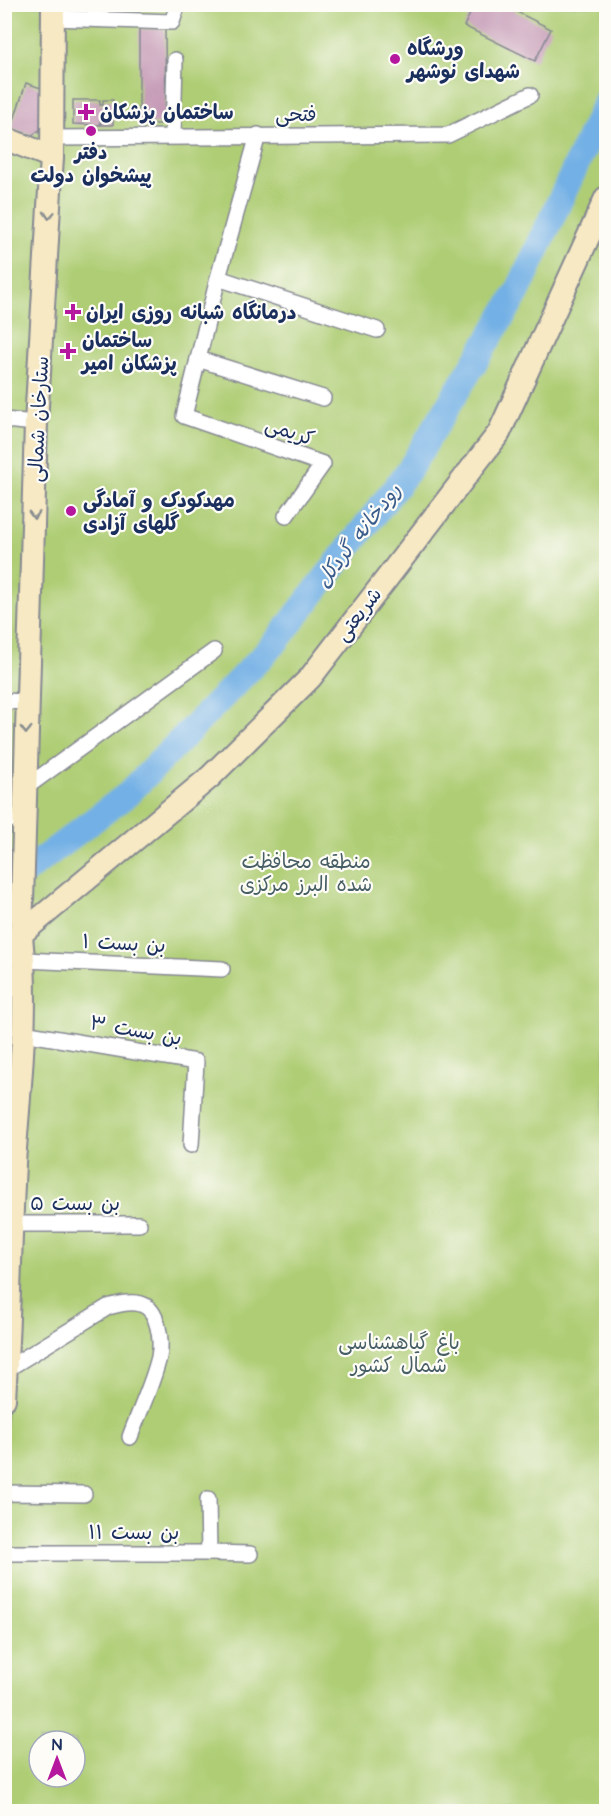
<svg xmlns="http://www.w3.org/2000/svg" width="611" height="1816" font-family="'Architects Daughter','Playpen Sans Arabic',sans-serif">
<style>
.green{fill:#afcd74;stroke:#657e69;stroke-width:1.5;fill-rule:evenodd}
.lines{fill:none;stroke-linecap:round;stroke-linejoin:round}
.river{stroke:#73b0e5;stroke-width:26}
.building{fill:#c499b5}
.street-casing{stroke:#868892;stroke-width:18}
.secondary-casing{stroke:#868892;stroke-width:26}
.street{stroke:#fff;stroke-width:15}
.secondary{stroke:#f6e9c3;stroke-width:22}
.oneway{stroke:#888c90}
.poi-dot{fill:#b5179e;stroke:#fdfcf7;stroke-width:2}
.labels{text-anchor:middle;stroke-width:4.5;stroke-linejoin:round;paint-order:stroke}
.poi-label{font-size:20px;font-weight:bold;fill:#1b2f5e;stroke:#fdfcf7;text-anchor:start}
.street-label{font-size:20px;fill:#1b2f5e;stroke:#fdfcf7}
.park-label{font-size:20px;fill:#475e65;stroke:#fdfcf7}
.water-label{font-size:21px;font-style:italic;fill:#3a5c8d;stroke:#fdfcf7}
</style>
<rect width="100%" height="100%" fill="#fdfcf7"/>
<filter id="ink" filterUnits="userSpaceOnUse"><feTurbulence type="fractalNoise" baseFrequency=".0167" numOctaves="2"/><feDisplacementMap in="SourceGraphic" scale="12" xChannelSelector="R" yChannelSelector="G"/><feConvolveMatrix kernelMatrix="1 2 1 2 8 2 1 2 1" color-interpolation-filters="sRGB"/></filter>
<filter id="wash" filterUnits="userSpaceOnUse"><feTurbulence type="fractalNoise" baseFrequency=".008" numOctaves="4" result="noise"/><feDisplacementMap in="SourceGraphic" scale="24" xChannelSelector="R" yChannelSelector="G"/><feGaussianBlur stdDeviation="1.35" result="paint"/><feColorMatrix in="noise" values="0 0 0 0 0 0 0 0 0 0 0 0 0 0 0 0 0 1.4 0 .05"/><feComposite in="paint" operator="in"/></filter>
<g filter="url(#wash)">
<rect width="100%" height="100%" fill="#f0e2c5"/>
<path class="green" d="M5 5H606V1811L5 1812ZM39 1741H75V1777H39Z"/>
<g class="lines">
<path class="river" d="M4 888 128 794 275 643 409 470 517 293 606 101"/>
</g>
<g id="blocks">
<g class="building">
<path d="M475 4H501L551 29 535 61 464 26Z"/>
<path d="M139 29H165L166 124H139Z"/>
<path d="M26 83 44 89 41 129 32 135 13 130 12 126Z"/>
<path d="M73 100H100V105H103V100H113V125H101V112L100 125 73 124Z"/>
</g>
</g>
</g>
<g filter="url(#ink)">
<use href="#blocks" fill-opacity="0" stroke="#868892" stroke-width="1.5"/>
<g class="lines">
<g class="street-casing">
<g id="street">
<path d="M53 18 172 22 178 4"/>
<path d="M258 135 218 278 184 416 323 464 286 516"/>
<path d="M173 136 175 60"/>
<path d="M52 138 448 135 530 95"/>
<path d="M218 278 377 330"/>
<path d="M198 359 323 398"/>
<path d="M4 420 36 423"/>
<path d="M4 701 27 702"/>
<path d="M25 788 214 651"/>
<path d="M4 823 24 812"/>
<path d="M24 960 222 969"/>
<path d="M23 1033 196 1062 191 1145"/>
<path d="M11 1224H139"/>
<path d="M7 1369 108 1307C119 1304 130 1301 141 1304 159 1309 162 1342 159 1357 153 1383 139 1412 130 1437"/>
<path d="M4 1493 84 1494"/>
<path d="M4 1553H209L208 1499"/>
<path d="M209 1553 250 1554"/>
</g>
</g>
<g class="secondary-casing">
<g id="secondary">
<path d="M4 138 52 157"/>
<path d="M4 948 210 777 310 678 499 433 606 198"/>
<path d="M4 1399C9 1321 10 1242 14 1163 19 1088 29 1011 21 936L36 423 52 157 53 4"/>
</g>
</g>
<use href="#street" class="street"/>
<use href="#secondary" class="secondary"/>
</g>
<defs><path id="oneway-chevron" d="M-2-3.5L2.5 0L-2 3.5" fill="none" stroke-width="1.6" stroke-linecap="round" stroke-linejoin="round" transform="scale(1.5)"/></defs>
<g class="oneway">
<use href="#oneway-chevron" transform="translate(49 215) rotate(93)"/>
<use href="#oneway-chevron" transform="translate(34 515) rotate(92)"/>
<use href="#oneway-chevron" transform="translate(26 730) rotate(91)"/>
</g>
</g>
<g class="poi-dot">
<circle cx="395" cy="59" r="6"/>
<path d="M83 103h6v6h6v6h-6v6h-6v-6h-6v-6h6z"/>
<circle cx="91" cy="131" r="6"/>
<path d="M70 303h6v6h6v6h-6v6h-6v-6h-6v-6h6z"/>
<path d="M65 342h6v6h6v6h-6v6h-6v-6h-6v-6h6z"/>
<circle cx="71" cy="511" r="6"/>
</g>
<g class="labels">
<g class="poi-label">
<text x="407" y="55">ورشگاه<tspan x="407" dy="23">شهدای نوشهر</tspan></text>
<text x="100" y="119">ساختمان پزشکان</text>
<text x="91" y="159" text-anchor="middle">دفتر<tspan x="91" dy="23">پیشخوان دولت</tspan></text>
<text x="86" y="319">درمانگاه شبانه روزی ایران</text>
<text x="82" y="347">ساختمان<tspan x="82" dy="23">پزشکان امیر</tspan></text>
<text x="83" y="507">مهدکودک و آمادگی<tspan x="83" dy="23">گلهای آزادی</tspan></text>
</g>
<g class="street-label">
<text x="296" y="121">فتحی</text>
<text transform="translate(38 419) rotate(-87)" y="7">ستارخان شمالی</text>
<text transform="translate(290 431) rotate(19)" y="7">کریمی</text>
<text transform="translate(358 614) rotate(-52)" y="7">شریعتی</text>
<text transform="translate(124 943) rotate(3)" y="7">بن بست ۱</text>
<text transform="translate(136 1030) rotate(10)" y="7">بن بست ۳</text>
<text x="75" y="1210">بن بست ۵</text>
<text x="134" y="1539">بن بست ۱۱</text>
</g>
<g class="park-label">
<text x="306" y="868">منطقه محافظت<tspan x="306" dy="23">شده البرز مرکزی</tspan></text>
<text x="399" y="1349">باغ گیاهشناسی<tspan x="399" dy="23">شمال کشور</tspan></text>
</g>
<g class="water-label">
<text transform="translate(358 535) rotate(-52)" y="7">رودخانه گردکل</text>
</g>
</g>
<rect width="611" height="1816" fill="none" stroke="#fdfcf7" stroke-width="24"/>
<g transform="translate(57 1759)"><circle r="28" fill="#fdfcf7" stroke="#a3aaba" stroke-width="1.5"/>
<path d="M0-4.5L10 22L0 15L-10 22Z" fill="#b5179e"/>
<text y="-9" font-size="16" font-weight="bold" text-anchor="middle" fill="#1b2f5e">N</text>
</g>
</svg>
